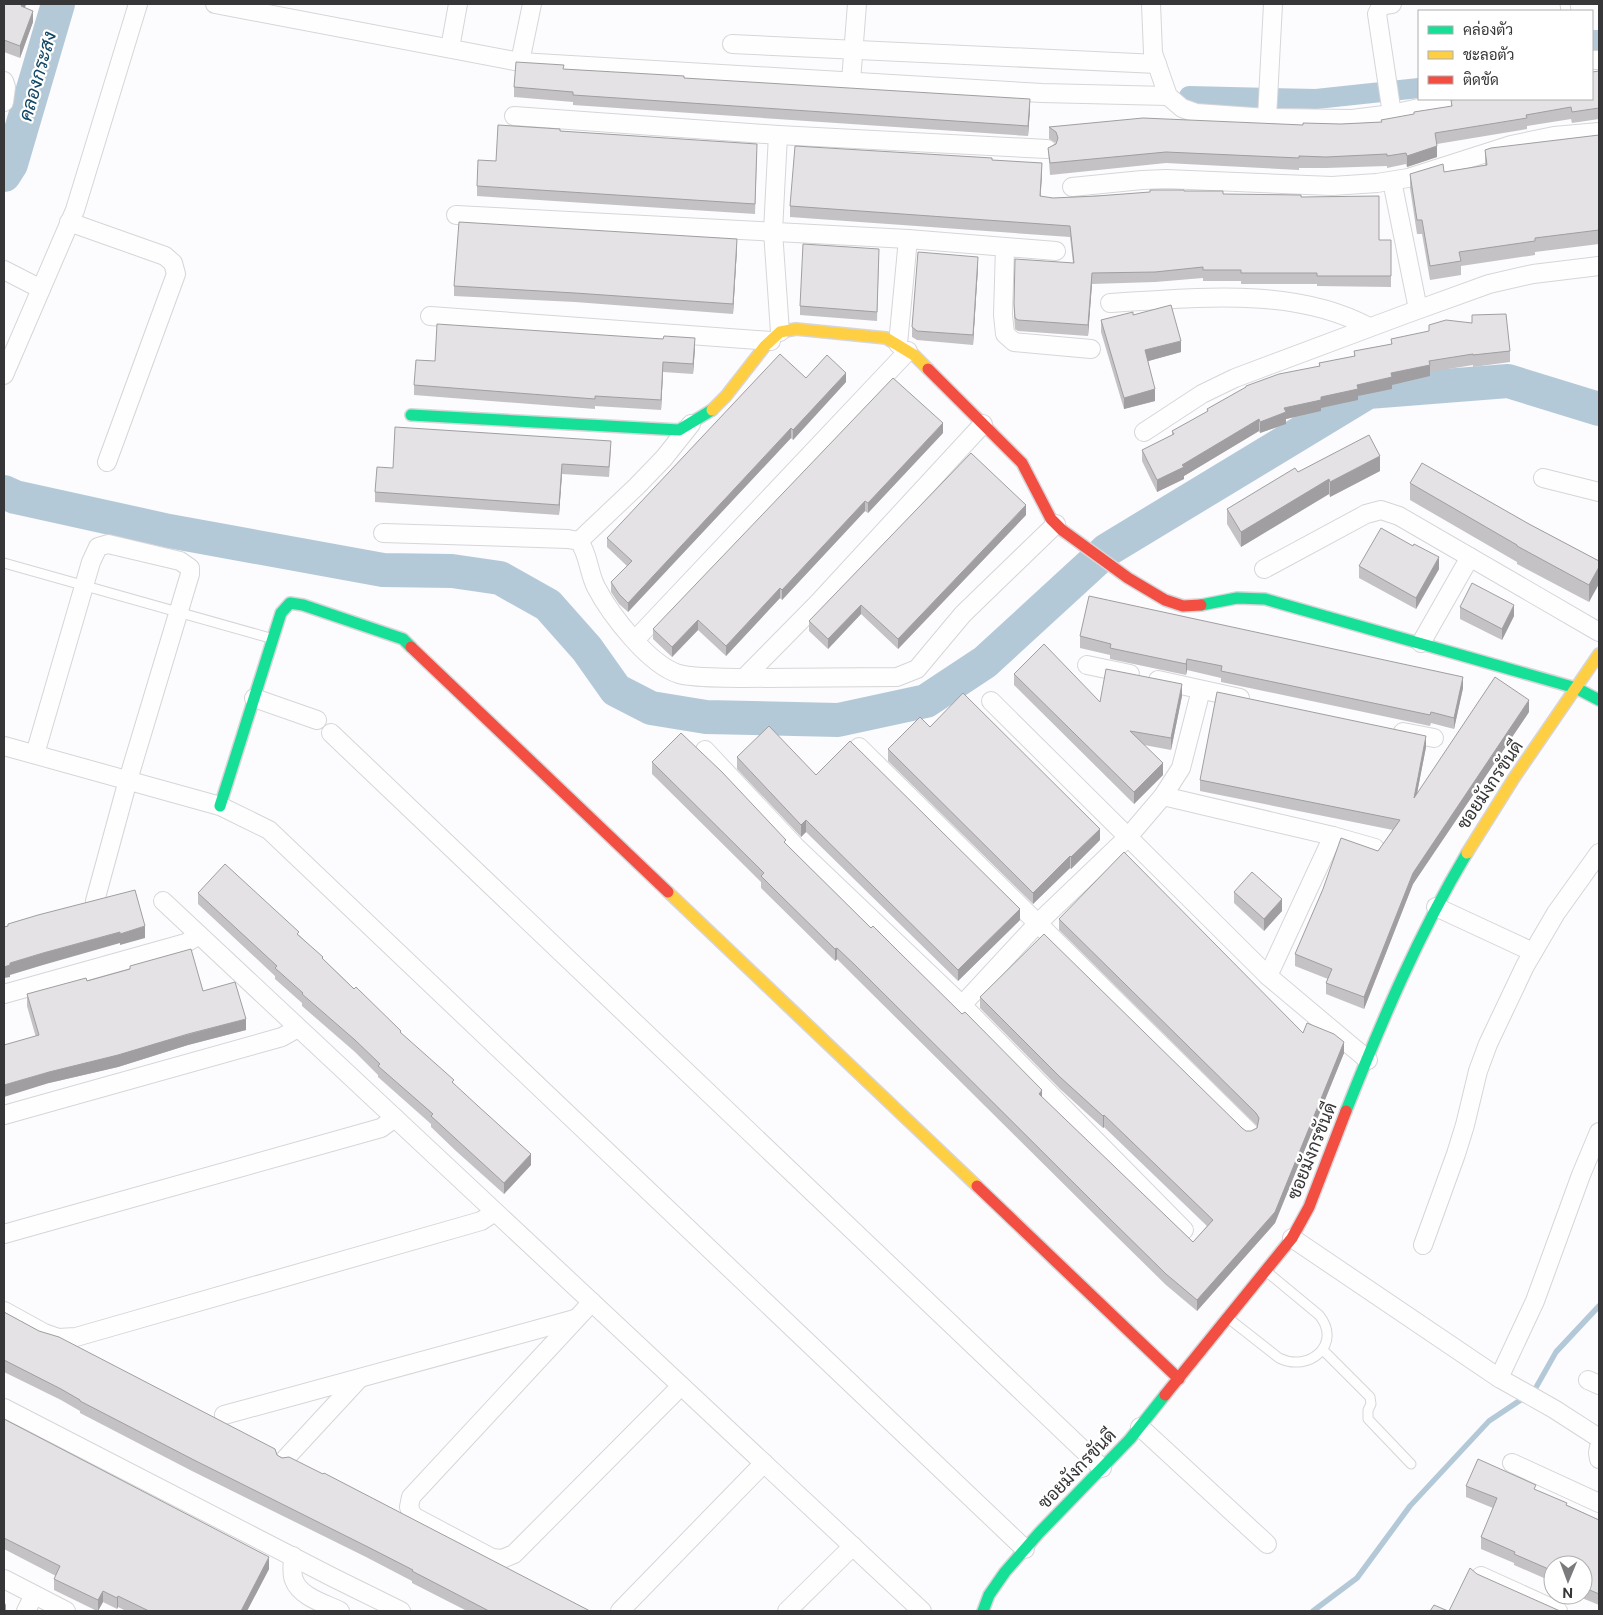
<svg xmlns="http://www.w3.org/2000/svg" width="1603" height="1615" font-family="'Public Sans',Sarabun,sans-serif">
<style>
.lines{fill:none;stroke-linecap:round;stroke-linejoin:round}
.stream{stroke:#b4c9d8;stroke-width:5.5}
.canal{stroke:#b4c9d8;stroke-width:20}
.river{stroke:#b4c9d8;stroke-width:34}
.lane-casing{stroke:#d6d5d8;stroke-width:11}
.street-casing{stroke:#d6d5d8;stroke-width:20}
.fast-casing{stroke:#d6d5d8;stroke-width:14}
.slow-casing{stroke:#d6d5d8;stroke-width:14}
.jam-casing{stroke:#d6d5d8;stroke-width:14}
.lane{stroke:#fffeff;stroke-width:9}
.street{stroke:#fffeff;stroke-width:18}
.fast{stroke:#16e098;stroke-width:11}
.slow{stroke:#ffcf43;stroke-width:11}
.jam{stroke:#f24e42;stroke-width:11}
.wall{fill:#c4c2c5}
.shaded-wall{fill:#a09ea0}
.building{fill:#e4e2e5;stroke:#a09ea0}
.labels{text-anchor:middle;stroke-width:4.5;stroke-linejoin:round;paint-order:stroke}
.street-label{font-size:18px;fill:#363537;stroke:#fff}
.water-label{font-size:19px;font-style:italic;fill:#114765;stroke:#fff}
</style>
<rect width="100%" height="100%" fill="#fcfbfe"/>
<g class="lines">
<path class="stream" d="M1313 1611 1357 1578 1410 1506 1489 1421 1534 1391 1556 1352 1599 1306"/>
<g class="canal">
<path d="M1592 40H1599"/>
<path d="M1189 96 1316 99 1419 88"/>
</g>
<g class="river">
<path d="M4 175 11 164 58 4"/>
<path d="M4 492 15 497 169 531 383 570 452 571 500 578 548 605 587 649 616 690 651 708 706 717 838 720 926 701 985 662 1107 550 1368 392 1508 381 1599 409"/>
</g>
<g class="lane-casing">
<g id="lane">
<path d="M1565 4 1566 11"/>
<path d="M4 563 270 638"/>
<path d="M1228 1318 1279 1358C1309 1373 1343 1344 1319 1315L1267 1272"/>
<path d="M1323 1350 1370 1397 1371 1404 1368 1410V1419L1411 1464"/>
</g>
</g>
<g class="street-casing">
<g id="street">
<path d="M215 4 520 62 1042 93 1168 96"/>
<path d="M1151 4 1153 53 1168 96 1182 108 1196 113 1267 118 1352 119 1392 114 1419 108 1448 99"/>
<path d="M1392 4C1383 5 1380 6 1377 14L1392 114"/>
<path d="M732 44 1157 64"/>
<path d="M450 48 458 4"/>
<path d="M1592 60H1599"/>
<path d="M520 62 532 4"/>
<path d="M4 81 6 87 4 102"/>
<path d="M851 81 857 4"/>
<path d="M514 116 778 135 1047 149"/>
<path d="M1267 118 1273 4"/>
<path d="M778 135 773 231 780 332"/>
<path d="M1392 181 1418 309"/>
<path d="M1072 187 1142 180 1166 179 1332 186 1377 183 1408 178 1511 145 1554 136 1599 132"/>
<path d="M456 215 908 239 1056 251"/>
<path d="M69 222 165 256 173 263 176 274 107 462"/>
<path d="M1005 247 1003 315 1005 334 1014 342 1091 349"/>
<path d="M4 270 41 289"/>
<path d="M1110 303C1194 298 1293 286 1369 327"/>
<path d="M430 316 771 341"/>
<path d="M898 344 908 239"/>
<path d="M4 375 75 210 138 4"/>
<path d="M1144 432 1202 394 1235 378 1406 314 1489 284 1533 274 1599 266"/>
<path d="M1543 478 1599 492"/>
<path d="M383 533 568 539 579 541C589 555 588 571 596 587 610 614 649 665 679 674 699 679 724 677 744 678L817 604 983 424"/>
<path d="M579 541 637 486 664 458 691 424"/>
<path d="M1264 569 1366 514 1381 510 1399 516 1599 632"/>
<path d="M635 640 908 351"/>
<path d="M1421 643 1470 557"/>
<path d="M1087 665 1130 674"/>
<path d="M744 678 897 677 917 669 963 614 1056 524"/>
<path d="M1158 680 1240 698"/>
<path d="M254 698 317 720"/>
<path d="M991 701 1268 976 1368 1060"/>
<path d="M1403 732 1434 738"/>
<path d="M331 733 1102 1468"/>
<path d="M4 746 220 806 269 830 1025 1549"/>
<path d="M859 747 1249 1132"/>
<path d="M705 750 796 847 962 1005 1184 1230"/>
<path d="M35 754 91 562 98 547 108 544 180 561 190 568V574L128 780 95 901"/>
<path d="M1163 796 1333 836 1375 848"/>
<path d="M163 901 922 1611"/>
<path d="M1436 907 1533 952"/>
<path d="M1268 976 1333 836"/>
<path d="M4 994 186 943 199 935"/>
<path d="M962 1005 1038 923 1128 837 1163 796 1181 768 1201 690"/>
<path d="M4 1115 282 1037 298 1028"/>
<path d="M4 1234 381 1128 395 1118"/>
<path d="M1292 1238 1499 1378 1554 1409 1599 1438"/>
<path d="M1423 1245 1456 1154 1465 1125 1478 1071 1488 1044 1525 966 1556 913 1599 853"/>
<path d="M592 1302 411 1497 409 1507 413 1516 492 1558 502 1559 514 1554 681 1386"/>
<path d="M4 1311 44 1333 58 1338 76 1337 481 1221 495 1212"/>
<path d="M1499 1378 1535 1301 1581 1175 1599 1132"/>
<path d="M1588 1380 1599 1385"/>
<path d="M4 1408 332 1577 401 1611"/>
<path d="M224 1415 575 1319"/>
<path d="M1140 1427 1267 1544"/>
<path d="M1599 1447 1598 1453 1599 1459"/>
<path d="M285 1459 359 1379"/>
<path d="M1512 1463 1599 1503"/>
<path d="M293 1556C293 1564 291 1573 294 1580 300 1597 326 1604 340 1611"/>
<path d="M1481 1576 1558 1611"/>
<path d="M4 1579 66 1611"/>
<path d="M26 1611 34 1595"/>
<path d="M620 1611 764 1463"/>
<path d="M787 1611 853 1546"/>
</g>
</g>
<g class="fast-casing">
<g id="fast">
<path d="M411 415 679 430 712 410"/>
<path d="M1201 605 1237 598 1265 599 1576 688 1599 700"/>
<path d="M220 806 281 613 290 603 303 605 403 639 411 647"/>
<path d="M1346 1111C1381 1023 1418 935 1467 853"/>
<path d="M983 1611 989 1595 1005 1572 1039 1533 1130 1439 1165 1395"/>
</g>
</g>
<g class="slow-casing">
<g id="slow">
<path d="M712 410 726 396 765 346 780 332 796 329 886 338 914 355 928 369"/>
<path d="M1467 853 1514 778 1599 654"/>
<path d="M668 892 977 1186"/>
</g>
</g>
<g class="jam-casing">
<g id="jam">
<path d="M928 369 1022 463 1051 519 1062 530 1128 578 1165 600 1183 606 1201 605"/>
<path d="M411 647 668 892"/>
<path d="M977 1186 1179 1379"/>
<path d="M1165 1395 1292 1238 1309 1207 1346 1111"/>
</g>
</g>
<use href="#lane" class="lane"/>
<use href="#street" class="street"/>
<use href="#fast" class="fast"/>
<use href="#slow" class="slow"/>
<use href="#jam" class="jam"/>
</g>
<g class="wall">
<path d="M4 4H26L25 8 33 22 20 58 4 52Z"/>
<path d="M564 69 684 78 1030 109 1028 136 573 105V102L514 97V87Z"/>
<path d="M1599 71V119L1572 123 1571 119 1527 126V129L1437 144V157L1407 167 1406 164 1387 168V166L1326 168H1299V170L1166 163 1050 175 1048 148 1056 143 1049 139V127L1303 125 1341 124 1381 122 1451 106V100L1592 99Z"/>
<path d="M560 131 757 154 755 214 477 196V186L496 161Z"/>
<path d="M1599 135V244L1535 252V255L1461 266V275L1430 280 1422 234H1417L1410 188V174L1444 172 1485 165V150Z"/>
<path d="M992 160 1042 174 1040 197 1053 198 1184 191 1223 194 1301 197 1379 240H1391V287L1317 286V284H1241V281H1203V278L1155 282 1092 284 1088 336 1018 331 1015 329 1014 315V304L1073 263 1070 237 790 217V206Z"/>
<path d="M737 249 733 314 575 302 454 296V286Z"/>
<path d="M879 258 877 321 800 315V306Z"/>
<path d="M978 267 973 345 917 340 912 337V327Z"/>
<path d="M1133 315 1181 352 1148 361 1155 401 1124 409 1101 332V320Z"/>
<path d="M1391 339 1510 351V362L1473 367V365L1430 372V376L1392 385V389L1358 396V400L1321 408V411L1286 419V424L1260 433 1259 431 1184 476V479L1157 492 1142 461V450L1172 435V431L1207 412V409L1246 388V386L1319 366V363L1354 356V351L1391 344Z"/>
<path d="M695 348 693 374 663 372 661 410 595 406V409L414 395V385L435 361Z"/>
<path d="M806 378 846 382 793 440 791 438 628 612 619 604 611 592V582L627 566 607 547V538Z"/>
<path d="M943 433 868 513 865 511 782 600 780 598 726 656 698 630 672 657 653 639V629Z"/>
<path d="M611 450 609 477 562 474 559 515 375 502V492Z"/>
<path d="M1380 471 1330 497 1329 494 1241 547 1227 524V509L1298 472Z"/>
<path d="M1410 483 1529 524 1599 561 1589 602 1517 564V562L1410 500Z"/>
<path d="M1026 515 898 649 861 614 828 649 809 631V621Z"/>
<path d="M1359 566 1439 569 1416 609 1359 578Z"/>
<path d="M1460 607 1514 616 1502 640 1460 619Z"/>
<path d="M1080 636 1463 688 1454 729 1431 723 1430 726 1221 682V678L1187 670 1186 675 1110 659V655L1080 648Z"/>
<path d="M1014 674 1100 702 1182 696 1171 750 1144 745 1163 775 1134 804 1014 685Z"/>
<path d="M1529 712 1413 884 1364 1009 1326 994V983L1328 979 1295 966V954L1378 851 1393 830 1200 791V780L1426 747 1417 793Z"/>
<path d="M930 727 1100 840 1071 869 1070 868 1033 904 888 761V749Z"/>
<path d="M737 757 816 775 1020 920 958 981 806 832 801 837 737 769Z"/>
<path d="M652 762 786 844 1042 1098 1193 1242 1207 1226 1104 1127 1103 1128 1060 1089 980 1008V997L1246 1131H1251L1257 1128V1126L1059 930V919L1344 1053 1275 1223 1197 1311 1166 1285 1107 1227 855 977 837 959 835 961 761 888V882L652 774Z"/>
<path d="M1234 892 1282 911 1264 931 1234 903Z"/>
<path d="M198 893 299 935 323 959 454 1084 531 1165 504 1194 456 1151 431 1127V1124L378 1077V1075L355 1052 302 1006V1003L275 979V976L198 904Z"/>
<path d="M130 966 203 991 246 1030 188 1045 118 1067 49 1083 27 1006V994L87 981 130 969Z"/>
<path d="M4 1312 39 1331 277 1455 590 1611H467L412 1583V1581L366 1557 192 1471 80 1413V1411L61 1400 4 1372Z"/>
<path d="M4 1419 269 1569 247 1611H126L118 1607 117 1609 103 1602 98 1611H97L54 1590V1579L56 1576 4 1549Z"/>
<path d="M1466 1486 1536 1490 1567 1505 1599 1520V1605L1577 1596V1595H1583V1565H1553V1582L1514 1565V1563L1481 1549V1537L1493 1508 1466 1497Z"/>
</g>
<g class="shaded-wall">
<path d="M22 4H26L21 18V6Z"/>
<path d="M33 11V22L20 58V46Z"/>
<path d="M1030 99V109L1028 136V126Z"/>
<path d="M1437 146V157L1407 167V156Z"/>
<path d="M1042 163V174L1040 207V196Z"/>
<path d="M737 239V249L733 314V304Z"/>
<path d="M978 257V267L973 345V335Z"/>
<path d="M1092 273V284L1088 336V325Z"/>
<path d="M695 338V348L693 374V364Z"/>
<path d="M1181 341V352L1145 362V350Z"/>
<path d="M663 362V372L661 410V400Z"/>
<path d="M1430 365V376L1392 385V389L1358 396V400L1321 408V411L1286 419V424L1260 433V422L1284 408 1321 397 1391 373Z"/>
<path d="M846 373V382L793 440V430Z"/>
<path d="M1155 389V401L1124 409V398Z"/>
<path d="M1259 419V431L1184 476V479L1157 492V480Z"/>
<path d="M943 423V433L868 513V503Z"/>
<path d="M791 428V438L628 612V603Z"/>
<path d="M1380 456V471L1330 497V482Z"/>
<path d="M562 464V474L559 515V505Z"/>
<path d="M1329 479V494L1241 547V532Z"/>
<path d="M865 501V511L782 600V590Z"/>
<path d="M1026 505V515L898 649V639Z"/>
<path d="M1439 557V569L1416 609V598Z"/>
<path d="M1599 567V584L1589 602V585Z"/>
<path d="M780 588V598L726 656V646Z"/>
<path d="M861 605V614L828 649V639Z"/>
<path d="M1514 605V616L1502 640V629Z"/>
<path d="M698 620V630L672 657V647Z"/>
<path d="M1187 659V670L1186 675V664Z"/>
<path d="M1463 677V688L1454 729V718Z"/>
<path d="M1182 684V696L1171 750V738Z"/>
<path d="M1529 700V712L1413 884 1364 1009V997L1413 873Z"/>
<path d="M1426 736V747L1414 809V798Z"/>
<path d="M1163 763V775L1134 804V792Z"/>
<path d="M806 820V832L801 837V825Z"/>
<path d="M1100 829V840L1071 869V857Z"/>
<path d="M1070 856V868L1033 904V893Z"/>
<path d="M1282 899V911L1264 931V919Z"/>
<path d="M1020 909V920L958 981V970Z"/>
<path d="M145 926V938L120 945V934Z"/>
<path d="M120 932V943L43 965 10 975V977L4 978V967L10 963 43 953Z"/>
<path d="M837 948V959L835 961V949Z"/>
<path d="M246 1019V1030L188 1045 118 1067 49 1083 4 1097V1085L49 1072Z"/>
<path d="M1344 1042V1053L1275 1223 1197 1311V1300Z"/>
<path d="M1042 1090V1102L1039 1094Z"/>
<path d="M1104 1115V1127L1103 1128V1116Z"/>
<path d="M531 1154V1165L504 1194V1183Z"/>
<path d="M269 1557V1569L247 1611H241Z"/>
<path d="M103 1591V1602L98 1611V1600Z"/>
<path d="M118 1596V1607L117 1609V1598Z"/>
<path d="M6 1603V1611H4V1607Z"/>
</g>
<g class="building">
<path d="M4 4H22L21 6 33 11 20 46 4 40Z"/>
<path d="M516 62 564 65 563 69 684 76V78L1030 99 1028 126 573 95V92L514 87Z"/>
<path d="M1599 71V108L1572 112 1571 107 1526 115 1527 118 1435 133 1437 146 1407 156 1406 153 1387 156V154L1326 157 1299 156V158L1166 152 1050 163 1048 148 1056 144 1058 138 1056 132 1049 127 1143 118 1303 125V123L1341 124 1382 122 1381 120 1414 114V112L1452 106 1451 100 1458 99H1592V72Z"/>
<path d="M498 125 560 129V131L757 144 755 204 477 186 478 160 496 161Z"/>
<path d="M1599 135V230L1535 238V241L1459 252 1461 261 1430 266 1422 220H1417L1410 174 1443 164 1444 172 1487 165 1485 150 1491 148Z"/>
<path d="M795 146 992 158V160L1042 163 1040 196 1053 198 1097 196 1150 192V190H1184V191H1223V194L1301 195V197L1379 196V240H1391V276H1317V273H1241V270H1203V267L1155 272 1092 273 1088 325 1018 320 1015 318 1014 304 1015 259 1074 263 1070 226 790 206Z"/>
<path d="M459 222 737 239 733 304 575 293 454 286Z"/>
<path d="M803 244 879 249 877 312 800 306Z"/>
<path d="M918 252 978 257 973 335 917 331 912 327Z"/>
<path d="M1171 305 1181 341 1145 350 1155 389 1124 398 1101 320 1133 312V315Z"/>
<path d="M1506 314 1510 351 1473 355V354L1429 361 1430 365 1391 373 1392 377 1357 385 1358 389 1321 397V400L1284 408 1286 412 1260 422 1259 419 1182 465 1184 467 1157 480 1142 450 1174 434 1172 431 1208 411 1207 409 1246 387V386L1279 374 1320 366 1319 363 1355 356 1354 351 1392 344 1391 339 1429 331V325L1446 320 1472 323V315Z"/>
<path d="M437 324 663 339 664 336 695 338 693 364 663 362 661 400 595 396V399L414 385 416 360 435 361Z"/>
<path d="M780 354 806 378 827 355 846 373 793 430 791 428 628 603 619 594 611 582 632 561 607 538Z"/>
<path d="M893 378 943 423 868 503 865 501 782 590 780 588 726 646 698 620 672 647 653 629Z"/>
<path d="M395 427 611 441 609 467 562 464 559 505 375 492 377 467 393 468Z"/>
<path d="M1369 435 1380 456 1330 482 1329 479 1241 532 1227 509 1295 468 1298 472Z"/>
<path d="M971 453 1026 505 898 639 861 605 828 639 809 621Z"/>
<path d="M1422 463 1529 524 1599 561V567L1589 585 1517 546V545L1410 483Z"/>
<path d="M1381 528 1413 546 1414 544 1439 557 1416 598 1359 566Z"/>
<path d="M1472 583 1514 605 1502 629 1460 607Z"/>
<path d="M1089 596 1463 677 1454 718 1431 712 1430 715 1221 671 1222 666 1187 659 1186 664 1110 648 1111 644 1080 636Z"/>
<path d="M1044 644 1100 702 1106 669 1182 684 1171 738 1130 731 1163 763 1134 792 1014 674Z"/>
<path d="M1495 677 1529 700 1413 873 1364 997 1326 983 1332 969 1295 954 1323 889 1341 838 1378 851 1400 820 1200 780 1217 692 1426 736 1414 798Z"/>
<path d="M963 693 1100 829 1071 857 1070 856 1033 893 888 749 920 717 930 727Z"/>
<path d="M769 726 816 775 850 741 1020 909 958 970 806 820 801 825 737 757Z"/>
<path d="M681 733 722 772 786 840 784 842 871 928 873 926 899 952 962 1014 965 1012 1042 1090 1039 1094 1193 1242 1213 1220 1104 1115 1103 1116 1060 1077 980 997 1044 934 1242 1128 1246 1131H1251L1257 1128 1259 1118 1256 1113 1059 919 1124 852 1303 1033 1307 1023 1334 1034 1344 1042 1275 1212 1197 1300 1166 1274 1107 1216 855 965 837 948 835 949 777 892 761 876 764 873 652 762Z"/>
<path d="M225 864 299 932 297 934 323 957 322 958 354 989 356 987 401 1031 400 1032 454 1080 452 1082 478 1106 531 1154 504 1183 456 1139 431 1116 433 1114 378 1066 380 1064 355 1040 302 994 303 993 275 968 277 966 198 893Z"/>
<path d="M1252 872 1282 899 1264 919 1234 892Z"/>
<path d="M135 890 145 926 120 934V932L43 953 10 963V965L4 967V927L8 926V924L38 915Z"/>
<path d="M191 949 203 991 235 982 246 1019 188 1034 118 1055 49 1072 4 1085V1045L39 1035 27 994 86 978 87 981 130 969V966Z"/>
<path d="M4 1312 39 1331 59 1337 275 1449 277 1455 282 1458 289 1457 323 1474 324 1473 590 1611H489L412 1571 413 1570 366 1546 192 1459 80 1401V1400L61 1389 4 1360Z"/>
<path d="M4 1419 269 1557 241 1611H149L118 1596 117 1598 103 1591 98 1600 54 1579 60 1566 4 1538Z"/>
<path d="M1478 1459 1536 1485 1534 1489 1567 1503 1566 1505 1599 1520V1594L1583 1587V1565H1553V1571L1514 1554 1515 1552 1481 1537 1497 1498 1466 1486Z"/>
<path d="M1470 1568 1477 1574 1560 1611H1449Z"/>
<path d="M1434 1605 1448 1611H1430Z"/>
</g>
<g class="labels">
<g class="street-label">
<text transform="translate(1490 785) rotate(-56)" y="6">ซอยมังกรขันดี</text>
<text transform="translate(1312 1151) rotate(-68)" y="6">ซอยมังกรขันดี</text>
<text transform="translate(1077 1469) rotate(-46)" y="6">ซอยมังกรขันดี</text>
</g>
<g class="water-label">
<text transform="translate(37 76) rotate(-74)" y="7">คลองกระสง</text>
</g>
</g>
<rect width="1603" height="1615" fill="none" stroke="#363537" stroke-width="10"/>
<rect x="1418" y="10" width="175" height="90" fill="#ffffff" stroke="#afaeaf"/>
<rect x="1428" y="26" width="25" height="8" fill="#16e098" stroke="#afaeaf"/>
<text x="1463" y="35" font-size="15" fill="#363537">คล่องตัว</text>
<rect x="1428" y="51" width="25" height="8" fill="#ffcf43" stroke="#afaeaf"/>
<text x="1463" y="60" font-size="15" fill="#363537">ชะลอตัว</text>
<rect x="1428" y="76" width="25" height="8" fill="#f24e42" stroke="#afaeaf"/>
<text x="1463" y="85" font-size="15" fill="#363537">ติดขัด</text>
<g transform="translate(1568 1580) rotate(181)"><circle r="24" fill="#ffffff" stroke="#afaeaf"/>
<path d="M0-4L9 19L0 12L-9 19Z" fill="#7b7a7d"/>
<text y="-8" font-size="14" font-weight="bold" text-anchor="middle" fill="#363537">N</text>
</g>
</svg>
